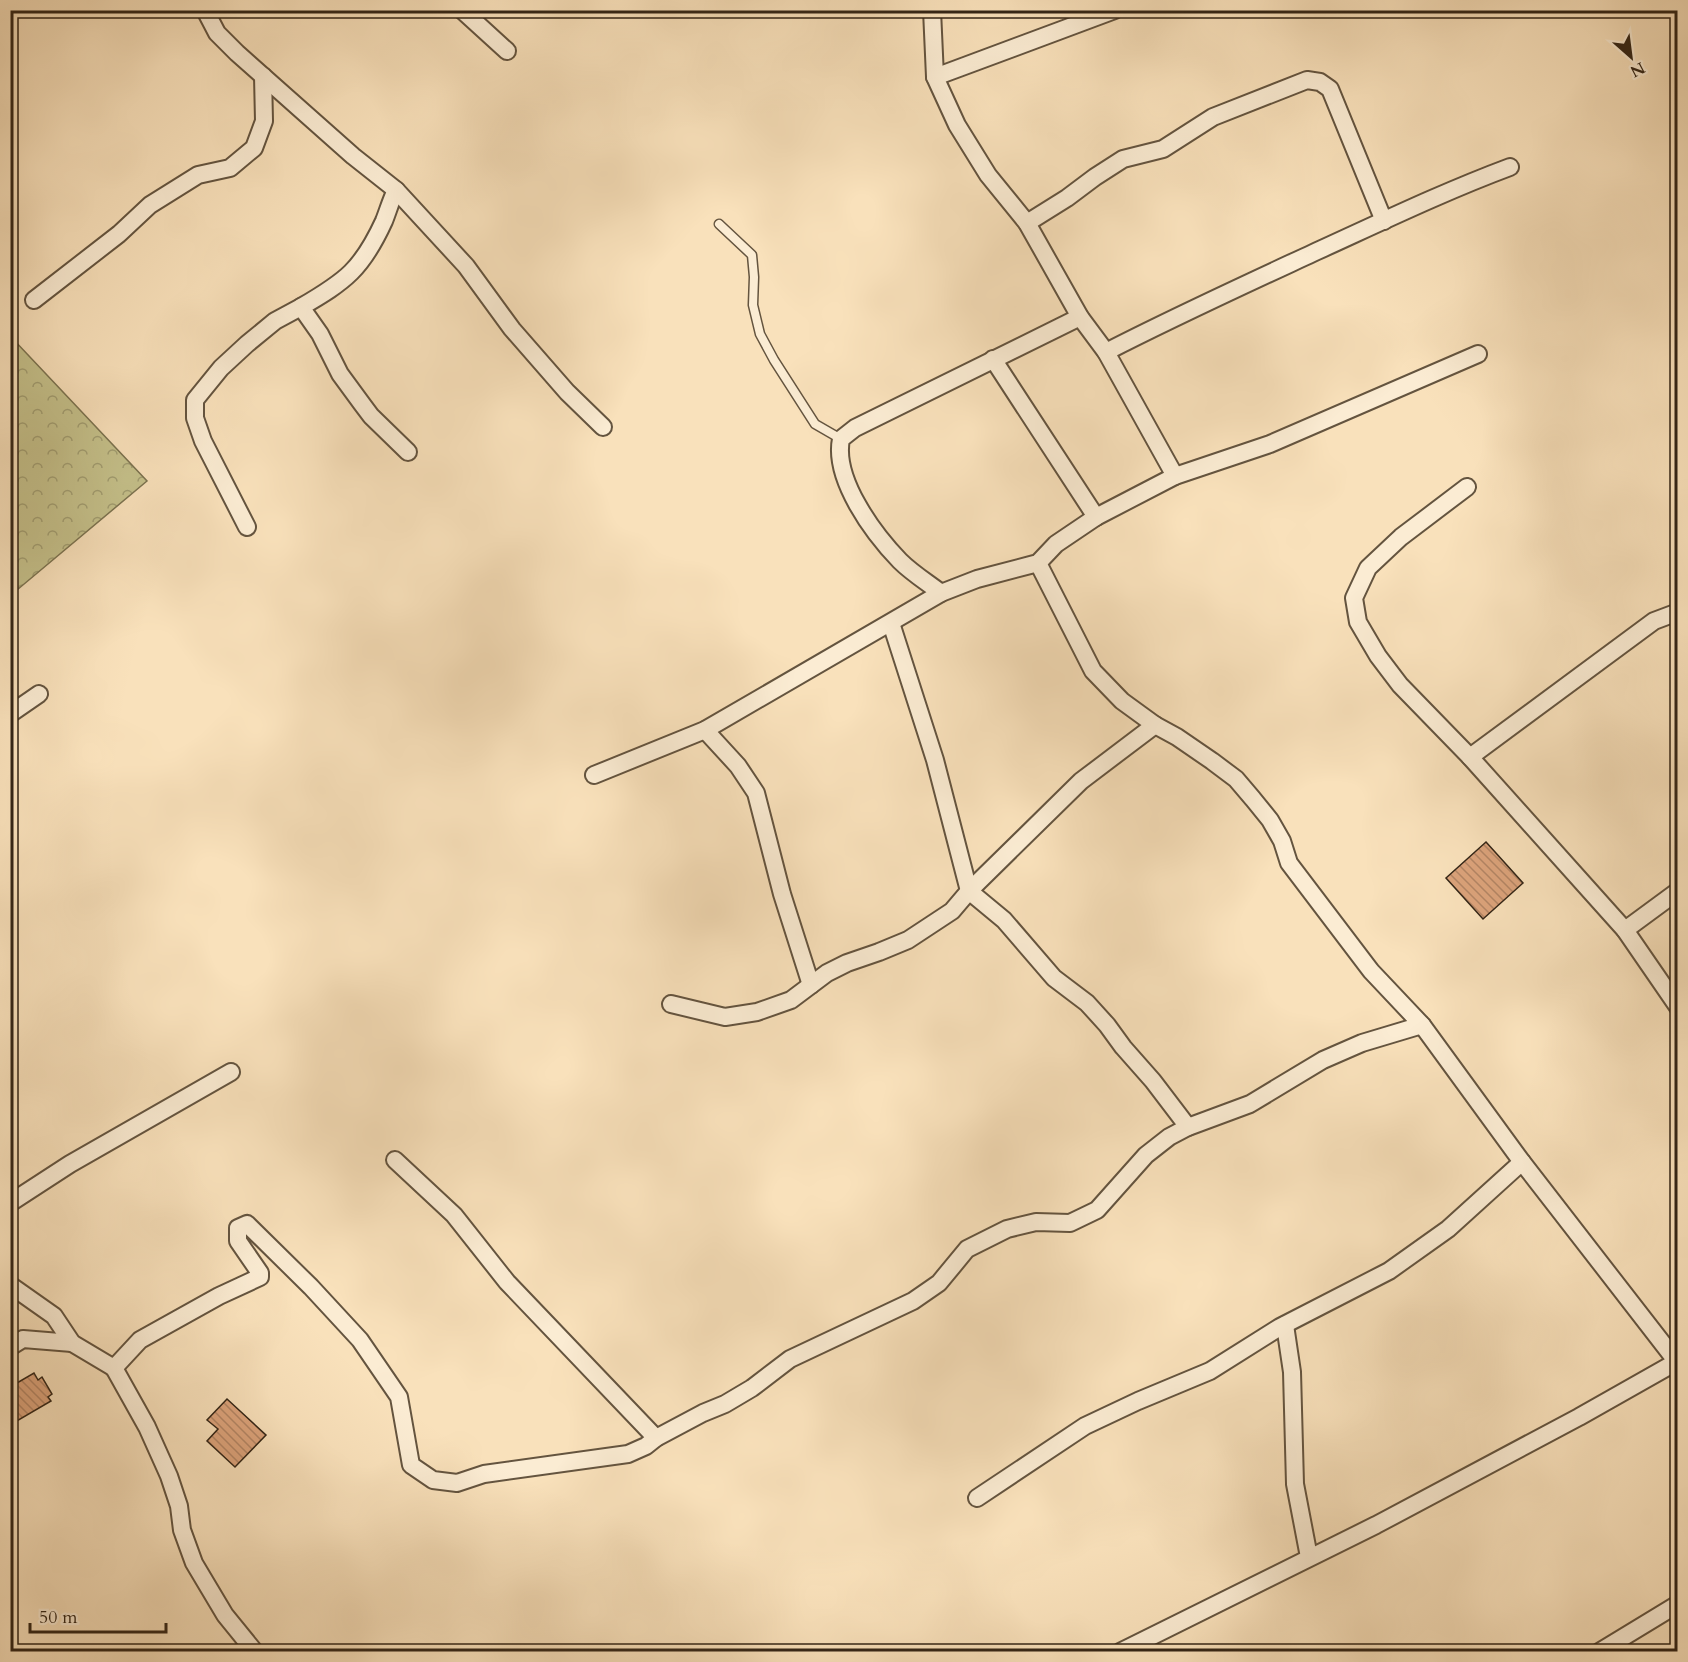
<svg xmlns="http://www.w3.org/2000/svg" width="1688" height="1662" font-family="Cardo,serif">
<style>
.forest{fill:url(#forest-crowns);stroke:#7c7350;stroke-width:1.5}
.building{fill:url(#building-back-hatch);stroke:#332516;stroke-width:1.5}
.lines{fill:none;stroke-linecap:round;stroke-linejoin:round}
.service-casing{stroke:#64543f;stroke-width:11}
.minor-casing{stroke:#64543f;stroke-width:20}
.service{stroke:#fbecd3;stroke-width:8}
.minor{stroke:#fbecd3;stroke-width:16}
</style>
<defs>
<pattern id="forest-crowns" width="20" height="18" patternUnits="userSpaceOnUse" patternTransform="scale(1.5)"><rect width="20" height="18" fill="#c5c18b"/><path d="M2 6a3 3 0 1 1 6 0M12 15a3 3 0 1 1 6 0" fill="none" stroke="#a19d71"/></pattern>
<pattern id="building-back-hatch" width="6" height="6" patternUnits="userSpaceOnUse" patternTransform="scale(1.5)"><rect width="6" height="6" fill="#dca37b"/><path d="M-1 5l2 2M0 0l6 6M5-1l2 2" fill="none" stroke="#b38564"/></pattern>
</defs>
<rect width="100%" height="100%" fill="#f9e1bb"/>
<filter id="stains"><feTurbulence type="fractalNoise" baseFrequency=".00333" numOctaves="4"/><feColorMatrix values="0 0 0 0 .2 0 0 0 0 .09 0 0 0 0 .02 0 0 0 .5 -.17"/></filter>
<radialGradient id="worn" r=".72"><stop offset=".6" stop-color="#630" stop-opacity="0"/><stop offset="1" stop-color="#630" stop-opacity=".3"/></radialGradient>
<path class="forest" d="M12 338 147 481 11 595 10 339Z"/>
<g class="building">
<path d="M1486 842 1523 883 1483 919 1446 878Z"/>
<path d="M34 1373 38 1380 42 1377 52 1394 48 1397 51 1401 10 1425V1387Z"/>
<path d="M227 1399 266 1435 235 1467 207 1441 218 1429 207 1420Z"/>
</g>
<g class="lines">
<g class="service-casing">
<path id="service" d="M719 224 752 255 754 277 753 305 760 334 774 360 815 424 841 439"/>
</g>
<g class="minor-casing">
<g id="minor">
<path d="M205 10 217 33 237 53 353 156 396 190C391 200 388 211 384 221 362 269 346 281 301 307L320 334 340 374 362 404 371 416 408 452"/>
<path d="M462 10 507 51"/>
<path d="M932 10 935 77 957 125 988 175 1027 223 1080 317 1106 352 1175 476"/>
<path d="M935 77 1115 10"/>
<path d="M396 190 466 266 512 329 567 392 603 427"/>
<path d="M1027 223 1067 198 1095 177 1123 159 1163 149 1213 117 1307 80 1320 82 1330 89 1384 221"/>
<path d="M34 300 119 234 150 205 198 175 230 168 254 148 264 121 263 76"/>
<path d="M1106 352C1174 317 1244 285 1313 253 1379 223 1443 192 1510 167"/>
<path d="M993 359 1096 517"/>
<path d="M1467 487 1401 537 1368 568 1354 598 1358 622 1378 656 1400 685 1470 757 1625 930 1678 1007"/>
<path d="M247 527 203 441 195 418V400L221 368 247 344 275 321 301 307"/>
<path d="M1038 563 1093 671 1122 701 1155 725 1177 737 1212 761 1236 779 1253 799 1270 820 1282 841 1289 863 1371 971 1422 1025 1522 1162 1677 1362"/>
<path d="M941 593C928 583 912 573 900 561 873 533 833 479 841 439L855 428 1080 317"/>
<path d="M891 623 935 760 969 891"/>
<path d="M10 714 39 694"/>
<path d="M705 730 738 766 756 793 782 894 811 985"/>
<path d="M1470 757 1654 621 1678 612"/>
<path d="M594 775 705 730 941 593 977 579 1038 563 1056 544 1096 517 1175 476 1270 444 1478 354"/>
<path d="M969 891 1081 781 1155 725"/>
<path d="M1625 930 1678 891"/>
<path d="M671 1004 725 1017 757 1012 791 1000 827 973 847 963 879 952 908 940 952 911 969 891 1004 920 1054 978 1087 1003 1107 1025 1123 1047 1153 1081 1188 1127"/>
<path d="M395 1160 454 1215 507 1282 656 1438"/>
<path d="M10 1203 70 1164 231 1072"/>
<path d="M10 1285 54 1316 72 1343 114 1368 140 1340 219 1296 260 1277V1273L238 1241V1228L247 1224 311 1287 360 1340 399 1397 411 1465 433 1480 457 1483 484 1474 628 1454 646 1446 656 1438 703 1413 725 1404 752 1388 790 1359 913 1301 939 1283 967 1249 1007 1229 1036 1222 1070 1223 1097 1210 1146 1155 1169 1137 1188 1127 1250 1104 1323 1060 1362 1043 1422 1025"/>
<path d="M1285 1325 1292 1372 1295 1484 1309 1557"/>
<path d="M10 1347 23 1339 72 1343"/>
<path d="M114 1368 147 1427 169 1476 179 1506 182 1530 194 1563 225 1615 255 1652"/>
<path d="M977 1498 1085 1426 1138 1401 1210 1371 1280 1327 1389 1271 1448 1229 1522 1162"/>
<path d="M1120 1652 1376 1525 1579 1417 1678 1361"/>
<path d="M1599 1652 1678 1604"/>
</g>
</g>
<use href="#service" class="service"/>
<use href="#minor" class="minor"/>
</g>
<rect width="1688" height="1662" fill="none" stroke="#f9e1bb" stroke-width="36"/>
<rect x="12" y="12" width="1664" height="1638" fill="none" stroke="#332516" stroke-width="3"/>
<rect x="18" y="18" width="1652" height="1626" fill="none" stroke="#332516" stroke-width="1.5"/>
<g transform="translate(1631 57) rotate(152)" stroke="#fbecd3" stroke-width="4.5" paint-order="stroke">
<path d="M0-4.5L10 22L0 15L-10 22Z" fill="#332516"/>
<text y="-9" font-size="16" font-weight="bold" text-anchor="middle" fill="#332516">N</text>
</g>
<path d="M30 1623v9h136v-9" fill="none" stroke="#332516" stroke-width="3"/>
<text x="39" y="1623" font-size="18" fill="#332516" stroke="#fbecd3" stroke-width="4.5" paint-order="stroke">50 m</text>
<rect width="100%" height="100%" filter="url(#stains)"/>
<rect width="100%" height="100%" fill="url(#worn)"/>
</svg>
